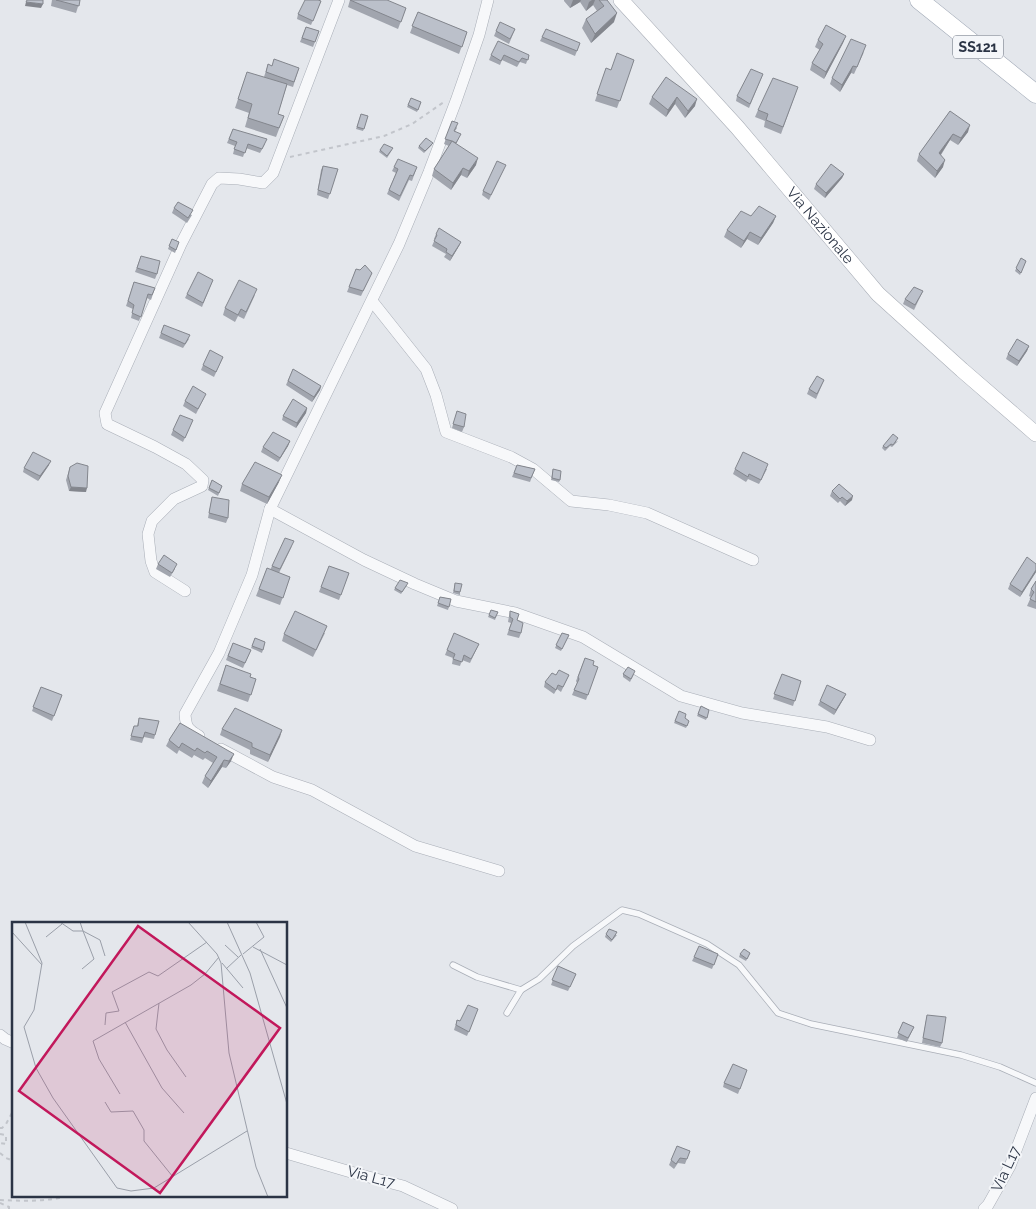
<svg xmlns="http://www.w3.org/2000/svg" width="1036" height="1209" font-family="Raleway,sans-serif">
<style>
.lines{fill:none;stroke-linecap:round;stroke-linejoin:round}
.service-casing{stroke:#a9aeb7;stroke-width:7}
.minor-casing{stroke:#a9aeb7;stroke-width:12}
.secondary-casing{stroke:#a9aeb7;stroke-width:16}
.primary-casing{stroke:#a3abb8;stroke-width:19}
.path{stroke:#c2c5cb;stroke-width:2;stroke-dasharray:4 4;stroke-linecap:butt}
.service{stroke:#f7f8fa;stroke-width:5.5}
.minor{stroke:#f7f8fa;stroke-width:11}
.secondary{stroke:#fff;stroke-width:15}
.primary{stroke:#fff;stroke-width:18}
.wall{fill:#a1a5ae}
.shaded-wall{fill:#83868d}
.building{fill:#bbc0ca;stroke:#83868d}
.labels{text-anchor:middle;stroke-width:4;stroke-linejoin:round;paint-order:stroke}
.shield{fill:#f4f6f9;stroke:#676e7b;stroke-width:1}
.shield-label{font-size:14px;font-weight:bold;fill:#2b3445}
.street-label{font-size:15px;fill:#2b3445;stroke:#f4f6f9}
.inset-road{fill:none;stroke:#9a9fa9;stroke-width:1}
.view{fill:#c2185b;fill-opacity:0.15;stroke:#c2185b;stroke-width:2.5}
.inset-edge{fill:none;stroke:#2b3445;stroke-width:2.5}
</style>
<rect width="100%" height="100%" fill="#e4e7ec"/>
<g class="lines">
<g class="service-casing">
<g id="service">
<path d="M453 965 477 977 521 990 539 979 573 946 622 910 639 914 707 944 739 965 778 1013 811 1024 961 1055 1000 1067 1036 1083"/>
<path d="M507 1013 521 990"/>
</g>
</g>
<g class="minor-casing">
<g id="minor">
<path d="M372 301 426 369 436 395 446 432 511 457 533 469 571 501 609 505 647 513 753 560"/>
<path d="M270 509 364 560 415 584 456 601 515 613 583 637 681 696 742 713 827 727 870 740"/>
<path d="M185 591 155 572 151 561 148 534 152 521 174 499 202 486 203 480 186 464 155 447 107 424 105 413 181 244 212 184 219 178 239 179 263 183 273 173 339 0"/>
<path d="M199 736C187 729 186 727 185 714L219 653 252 575 270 509 399 244 429 172 456 101 479 35 488 0"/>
<path d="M221 749 273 777 312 790 415 846 499 871"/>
<path d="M0 1035 5 1039 14 1043"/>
<path d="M286 1153 361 1175 403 1186 452 1209"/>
<path d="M984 1209 988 1205 1010 1166 1036 1098"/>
</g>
</g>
<g class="secondary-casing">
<g id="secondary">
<path id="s1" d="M621 0 737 127 878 294 962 370 1036 434"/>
</g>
</g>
<g class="primary-casing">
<path id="primary" d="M919 0 1036 94"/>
</g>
<g class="path">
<path d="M290 157 384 136 412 124 444 102"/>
<path d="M0 1128H2L6 1124 14 1109"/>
<path d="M0 1134 6 1135V1144L0 1143"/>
<path d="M0 1153 6 1158 14 1161"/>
<path d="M0 1200C23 1201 49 1202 71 1195"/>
<path d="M0 1203 9 1207V1209"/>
</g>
<use href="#service" class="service"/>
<use href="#minor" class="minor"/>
<use href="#secondary" class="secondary"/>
<use href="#primary" class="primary"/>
</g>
<g class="wall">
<path d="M52 0H80L76 13 51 6Z"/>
<path d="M350 0 406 8 398 29 348 7Z"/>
<path d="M564 0H607L614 22 591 43 582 28 586 19 597 11 593 5 586 11 580 2 570 8 564 1Z"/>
<path d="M321 1 311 25 297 19 298 14Z"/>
<path d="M418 12 467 32 459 54 410 33Z"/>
<path d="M306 27 319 31 313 47 300 42Z"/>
<path d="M515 29 509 44 494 36 496 31Z"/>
<path d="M846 36 843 43 824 79 810 70 812 63 820 50 815 47 818 40Z"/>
<path d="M542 37 580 43 575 56 540 41Z"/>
<path d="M864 52 854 74 851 73 840 92 830 84 832 78Z"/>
<path d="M491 55H529L526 64 520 62 517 67 502 60 500 65 489 60Z"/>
<path d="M634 60 617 108 595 101 606 68 611 70Z"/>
<path d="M268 64 272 66 299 68 293 87 287 85 278 114 284 116 276 137 245 127 249 113 235 108 244 81 264 77Z"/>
<path d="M763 74 749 108 736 101 737 96Z"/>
<path d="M666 77 695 106 685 118 675 104 666 117 649 104 652 97Z"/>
<path d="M798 87 781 134 764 127 765 121 755 117 758 110Z"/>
<path d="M411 98 421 102 417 112 407 107Z"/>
<path d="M950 111 968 132 958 145 950 140 941 155 943 167 935 178 917 161 919 154Z"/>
<path d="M361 114 368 116 363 131 356 129Z"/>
<path d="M452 121 457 128 455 131 459 138 456 144 476 165 467 178 461 175 451 190 432 176 434 169 449 146 444 144Z"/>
<path d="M233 129 265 144 260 153 246 148 243 157 233 154 235 146 227 143Z"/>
<path d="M432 145 424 153 418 148 419 146Z"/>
<path d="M380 150H392L387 158 379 152Z"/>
<path d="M323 166 338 169 328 199 317 195 321 170Z"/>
<path d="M394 167H417L412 181 409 180 399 201 387 194 396 173 392 171Z"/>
<path d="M504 169 489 200 482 195 483 191Z"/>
<path d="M844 174 842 178 825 198 814 189 816 184Z"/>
<path d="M174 208 192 215 187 223 172 213Z"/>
<path d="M751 216H776L773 223 758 245 747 239 741 248 724 237 727 230Z"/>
<path d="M436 234 461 242 459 246 450 261 444 257 446 254 432 246 435 239H434Z"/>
<path d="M172 239 179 242 175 253 168 249Z"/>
<path d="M141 256 157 274 155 279 135 272Z"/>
<path d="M1021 258 1026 261 1020 275 1015 271Z"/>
<path d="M356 269 372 273 361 296 347 292Z"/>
<path d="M213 280 202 307 185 298 187 294Z"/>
<path d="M134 282 155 288 151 300 147 298 139 321 131 318 133 309 126 306Z"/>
<path d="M923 291 914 310 903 304 905 299Z"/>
<path d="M255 295 244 319 238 316 235 322 223 315 225 308Z"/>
<path d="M164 325 189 339 183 348 159 338Z"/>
<path d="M1029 346 1027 351 1017 366 1006 359 1008 354Z"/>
<path d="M223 357 214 377 201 370 203 365Z"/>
<path d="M293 369 321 386 320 390 312 402 286 385Z"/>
<path d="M824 380 816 399 807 394 809 389Z"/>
<path d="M204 398 196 414 183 406 185 401Z"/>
<path d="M307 408 306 413 296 428 282 420 283 416Z"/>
<path d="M457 411 464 427 462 432 452 428Z"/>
<path d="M193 420 183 442 171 435 173 430Z"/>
<path d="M290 441 288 446 278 462 261 452 263 447Z"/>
<path d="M898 441 892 447 890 446 885 451 882 448 883 446Z"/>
<path d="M49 465 38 481 23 472 24 468Z"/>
<path d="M517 465 535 469 530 482 512 477Z"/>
<path d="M70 467 86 492 69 491 66 480Z"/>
<path d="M553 469 560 480 559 482 551 480Z"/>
<path d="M735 469H767L759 484 748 479 746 482 733 474Z"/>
<path d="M212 480 222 486 218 496 208 490Z"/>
<path d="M279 482 267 504 240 491 242 484Z"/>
<path d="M832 491 852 500 845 506 840 501 838 503 830 496Z"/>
<path d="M212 497 228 518 226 523 208 518Z"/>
<path d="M292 546 279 573 290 577 280 605 256 596 267 568 270 570 272 566Z"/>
<path d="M158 564 175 569 170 577 156 569Z"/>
<path d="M1036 564V572L1020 597 1008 589 1010 584Z"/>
<path d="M329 566 349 573 339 600 319 592Z"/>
<path d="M1036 581V609L1027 606 1031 597 1029 596 1031 589Z"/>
<path d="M455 583 460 592V595L453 593Z"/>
<path d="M407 585 401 594 394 590 395 588Z"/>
<path d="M440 597 451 599 448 610 437 606Z"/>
<path d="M491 610 498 612 495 620 488 617Z"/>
<path d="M510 611 517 620 521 633 519 638 507 635 511 623 508 622 509 616Z"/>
<path d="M325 633 313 657 282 641 284 634Z"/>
<path d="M562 633 569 635 561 651 555 648Z"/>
<path d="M255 638 265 642 262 653 251 648Z"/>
<path d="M233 643 251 650 243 668 226 660Z"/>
<path d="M479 644 470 663 462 660 460 666 452 664 453 658 445 655 447 650Z"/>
<path d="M585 658 593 665 598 667 586 700 572 695 577 683 576 681Z"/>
<path d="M226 665 250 677 256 679 248 702 217 691Z"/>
<path d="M623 674H634L630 682 623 677Z"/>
<path d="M782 674 801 681 793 706 773 699Z"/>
<path d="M556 675H569L561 692 557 689 554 694 544 687 545 682Z"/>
<path d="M41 687 62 695 52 721 32 711Z"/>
<path d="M846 694 844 698 834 715 818 705 820 701Z"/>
<path d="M701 706 709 710 706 720 697 716Z"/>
<path d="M679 711 685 718 689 721 686 728 674 723Z"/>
<path d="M139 718 155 735 154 739 144 737 142 743 130 740 134 726H137Z"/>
<path d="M180 723 231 761 226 768 222 767 208 788 202 783 205 776 213 763 205 758 203 760 194 755 192 758 179 750 177 754 166 746 169 740Z"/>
<path d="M222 729 282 730 268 762 250 754V750L220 735Z"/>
<path d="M606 934 617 935 611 942 605 937Z"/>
<path d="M750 953 746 961 739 957 740 954Z"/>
<path d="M718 954 712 969 692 961 694 957Z"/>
<path d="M558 966 576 974 568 991 551 985Z"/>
<path d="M478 1009 467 1036 454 1030 457 1020 460 1021Z"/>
<path d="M927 1015 942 1043 940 1047 922 1043 926 1020Z"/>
<path d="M903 1022 914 1027 907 1042 897 1038Z"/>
<path d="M747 1070 738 1094 723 1087 724 1083Z"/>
<path d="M677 1146 690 1151 685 1164 678 1163 674 1169 669 1165Z"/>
</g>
<g class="shaded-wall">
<path d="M573 0H581L580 2 570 8Z"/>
<path d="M592 0H595L593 5 586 11 589 2Z"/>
<path d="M26 2 43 4 41 8 25 6Z"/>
<path d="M617 13 614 22 591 43 595 34Z"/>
<path d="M846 36 843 43 824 79 826 72Z"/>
<path d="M853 66 851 73 840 92 842 85Z"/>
<path d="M677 97 675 104 666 117 668 110Z"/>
<path d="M697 99 695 106 685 118 688 111Z"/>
<path d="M970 125 968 132 958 145 961 138Z"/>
<path d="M953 134 950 140 937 160 939 153Z"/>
<path d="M478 158 476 165 467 178 469 171Z"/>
<path d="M945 160 943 167 935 178 937 171Z"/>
<path d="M463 168 461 175 451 190 453 183Z"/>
<path d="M844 174 842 178 825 198 826 193Z"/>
<path d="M776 216 773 223 758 245 761 238Z"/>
<path d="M750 232 747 239 741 248 744 241Z"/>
<path d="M461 242 459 246 450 261 452 256Z"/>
<path d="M1029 346 1027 351 1017 366 1019 361Z"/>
<path d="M321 386 320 390 312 402 314 397Z"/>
<path d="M307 408 306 413 296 428 297 423Z"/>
<path d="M290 441 288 446 278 462 280 458Z"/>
<path d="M51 461 49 465 38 481 40 476Z"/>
<path d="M282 475 279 482 267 504 269 497Z"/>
<path d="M71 487 87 488 86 492 69 491Z"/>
<path d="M853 496 852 500 845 506 847 501Z"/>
<path d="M1036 570V572L1020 597 1022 592Z"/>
<path d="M846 694 844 698 834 715 836 710Z"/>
<path d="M282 730 280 737 268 762 270 755Z"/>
<path d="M234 754 231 761 226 768 229 761Z"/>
<path d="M224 760 222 767 208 788 211 781Z"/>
</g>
<g class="building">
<path d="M27 0H43V4L26 2Z"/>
<path d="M56 0H80L79 6Z"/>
<path d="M305 0H318L321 1 313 21 298 14Z"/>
<path d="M350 0H387L406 8 401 22Z"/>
<path d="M599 0H607L617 13 595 34 586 19 604 6Z"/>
<path d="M418 12 467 32 462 47 412 26Z"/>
<path d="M500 22 515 29 510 39 496 31Z"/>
<path d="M826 25 846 36 826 72 812 63 823 44 818 40Z"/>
<path d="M306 27 319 31 315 42 302 38Z"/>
<path d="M546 29 580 43 577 51 542 37Z"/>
<path d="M851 39 866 45 857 67 853 66 842 85 832 78Z"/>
<path d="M498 41 529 55 528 60 522 58 519 62 504 55 501 61 491 55Z"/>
<path d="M617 53 634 60 620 101 597 94 606 68 611 70Z"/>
<path d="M274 59 299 68 294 82 266 72 268 64 272 66Z"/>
<path d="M751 69 763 74 750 104 737 96Z"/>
<path d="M247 72 287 84 278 114 284 116 279 128 248 118 252 104 238 99Z"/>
<path d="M666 77 697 99 688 111 677 97 668 110 652 97Z"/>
<path d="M773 78 798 87 783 127 766 120 768 114 758 110Z"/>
<path d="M411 98 421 102 418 110 408 105Z"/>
<path d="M950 111 970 125 961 138 953 134 939 153 945 160 937 171 919 154Z"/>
<path d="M361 114 368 116 364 129 357 127Z"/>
<path d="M452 121 458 123 454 131 461 134 456 143 452 141 445 139Z"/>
<path d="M233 129 267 139 262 149 248 144 245 153 234 149 237 142 229 139Z"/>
<path d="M426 138 433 143 425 151 419 146Z"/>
<path d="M452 141 478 158 469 171 463 168 453 183 434 169Z"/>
<path d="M384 144 393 148 387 156 380 150Z"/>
<path d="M398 159 417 167 413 176 410 175 400 196 389 190 398 169 394 167Z"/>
<path d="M497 161 506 165 491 195 483 191Z"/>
<path d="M831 164 844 174 826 193 816 184Z"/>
<path d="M323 166 338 169 330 194 318 190Z"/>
<path d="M178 202 193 210 188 218 174 208Z"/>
<path d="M759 206 776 216 761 238 750 232 744 241 727 230 741 211 751 216Z"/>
<path d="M439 228 461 242 452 256 446 252 447 249 434 241 437 235 436 234Z"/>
<path d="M172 239 179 242 176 250 169 246Z"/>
<path d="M141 256 160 261 157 274 137 268Z"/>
<path d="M1021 258 1026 261 1021 273 1016 268Z"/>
<path d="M365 265 372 273 363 291 349 287 356 269 360 270Z"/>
<path d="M198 272 213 280 203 303 187 294Z"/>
<path d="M239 280 257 289 246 312 241 309 238 315 225 308Z"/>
<path d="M134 282 155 288 152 295 148 294 141 317 132 313 134 305 128 301Z"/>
<path d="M914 287 923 291 915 305 905 299Z"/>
<path d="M164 325 190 335 185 344 161 333Z"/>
<path d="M1017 339 1029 346 1019 361 1008 354Z"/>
<path d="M210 350 223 357 216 372 203 365Z"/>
<path d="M293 369 321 386 314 397 288 381Z"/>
<path d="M817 376 824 380 817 394 809 389Z"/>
<path d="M193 386 206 394 198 409 185 401Z"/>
<path d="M293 399 307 408 297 423 283 416Z"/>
<path d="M457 411 466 414 464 427 453 424Z"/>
<path d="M180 415 193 420 185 438 173 430Z"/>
<path d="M273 432 290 441 280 458 263 447Z"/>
<path d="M893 434 898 438 893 445 891 444 886 448 883 446Z"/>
<path d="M33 452 51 461 40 476 24 468Z"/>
<path d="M743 452 768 464 761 480 749 474 748 477 735 469Z"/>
<path d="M255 462 282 475 269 497 242 484Z"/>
<path d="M77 463 88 466 87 488 71 487 68 476 70 467Z"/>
<path d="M517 465 535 469 531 478 514 473Z"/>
<path d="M553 469 561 471 560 480 552 478Z"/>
<path d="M212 480 222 486 219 493 209 488Z"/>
<path d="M839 484 853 496 847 501 842 497 840 499 832 491Z"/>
<path d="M212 497 229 500 228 518 209 513Z"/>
<path d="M285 538 294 541 280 569 272 566Z"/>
<path d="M164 555 177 564 172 573 158 564Z"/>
<path d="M1027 557 1036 564V570L1022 592 1010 584Z"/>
<path d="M329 566 349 573 341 595 321 587Z"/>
<path d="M267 568 290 577 283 598 259 589Z"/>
<path d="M400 580 408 583 402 592 395 588Z"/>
<path d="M1036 581V602L1030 599 1034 592 1031 589Z"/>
<path d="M455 583 462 584 460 592 454 591Z"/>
<path d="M440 597 451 599 449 607 438 603Z"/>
<path d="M491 610 498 612 495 618 489 615Z"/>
<path d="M295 611 327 626 316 650 284 634Z"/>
<path d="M510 611 519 614 517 620 523 623 521 633 509 630 513 619 510 617Z"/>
<path d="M454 633 479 644 471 659 464 655 462 662 453 659 455 654 447 650Z"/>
<path d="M562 633 569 635 562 649 556 645Z"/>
<path d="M255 638 265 642 263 650 252 646Z"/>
<path d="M233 643 251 650 245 663 228 656Z"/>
<path d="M585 658 594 661 593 665 598 667 588 695 574 690 579 679 578 677Z"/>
<path d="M226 665 251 674 250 677 256 679 251 695 220 684Z"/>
<path d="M628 667 635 671 631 679 623 674Z"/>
<path d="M559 670 569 675 563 687 558 685 556 690 545 682 552 673 556 675Z"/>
<path d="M782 674 801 681 795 701 774 694Z"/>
<path d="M827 685 846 694 836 710 820 701Z"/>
<path d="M41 687 62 695 54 716 33 707Z"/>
<path d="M701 706 709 710 707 718 698 714Z"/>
<path d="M235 708 282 730 270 755 252 747V743L222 729Z"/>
<path d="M679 711 686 714 685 718 689 721 687 726 675 721Z"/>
<path d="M139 718 159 721 155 735 145 732 143 738 131 736 134 726H138Z"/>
<path d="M180 723 234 754 229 761 224 760 211 781 205 776 217 757 207 751 205 753 197 748 195 751 182 743 179 748 169 740Z"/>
<path d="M609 929 617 932 612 940 606 934Z"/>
<path d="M699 946 718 954 714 965 694 957Z"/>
<path d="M744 949 750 953 747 959 740 954Z"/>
<path d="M558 966 576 974 570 987 552 980Z"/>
<path d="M468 1005 478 1009 469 1032 456 1025 457 1020 460 1021Z"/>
<path d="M927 1015 946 1017 942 1043 923 1038Z"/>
<path d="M903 1022 914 1027 908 1038 898 1033Z"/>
<path d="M733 1064 747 1070 740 1089 724 1083Z"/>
<path d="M677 1146 690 1151 687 1159 680 1158 676 1164 671 1160Z"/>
</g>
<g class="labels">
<rect class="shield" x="953" y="35.5" width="50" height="23" rx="4"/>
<g class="shield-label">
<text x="978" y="52">SS121</text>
</g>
<g class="street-label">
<text dy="5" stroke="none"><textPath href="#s1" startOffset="301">Via Nazionale</textPath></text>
<text transform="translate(1006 1169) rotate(-65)" y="5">Via L17</text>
<text transform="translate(371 1177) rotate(15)" y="5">Via L17</text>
</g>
</g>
<g transform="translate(12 922)">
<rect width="275" height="275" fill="#e4e7ec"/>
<path class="inset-road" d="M13 0 30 41 22 88 12 105 24 146 41 176 105 266 119 269 142 266 235 209M48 0 61 9H71L73 14 82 37 70 47M68 0 71 9 88 18 93 34M176 0 205 32 209 41 217 131 244 245 256 275M215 0 238 51 275 182M0 10 30 43M34 15 50 2M213 23 226 35M241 25 275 43M248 27 275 86M231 32 252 15 244 0M210 41 231 66M214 47 229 33M147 81 144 107 155 128 174 155M113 100 150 166 172 191M93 103 94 91 107 89 100 70 137 50 146 54 195 20M108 172 87 137 81 119 179 63 193 52 207 35M93 180 99 190 121 189 132 208V219L161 255"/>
<path class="view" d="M126 4 268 106 148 271 7 169Z"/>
<rect width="275" height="275" class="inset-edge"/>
</g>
</svg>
